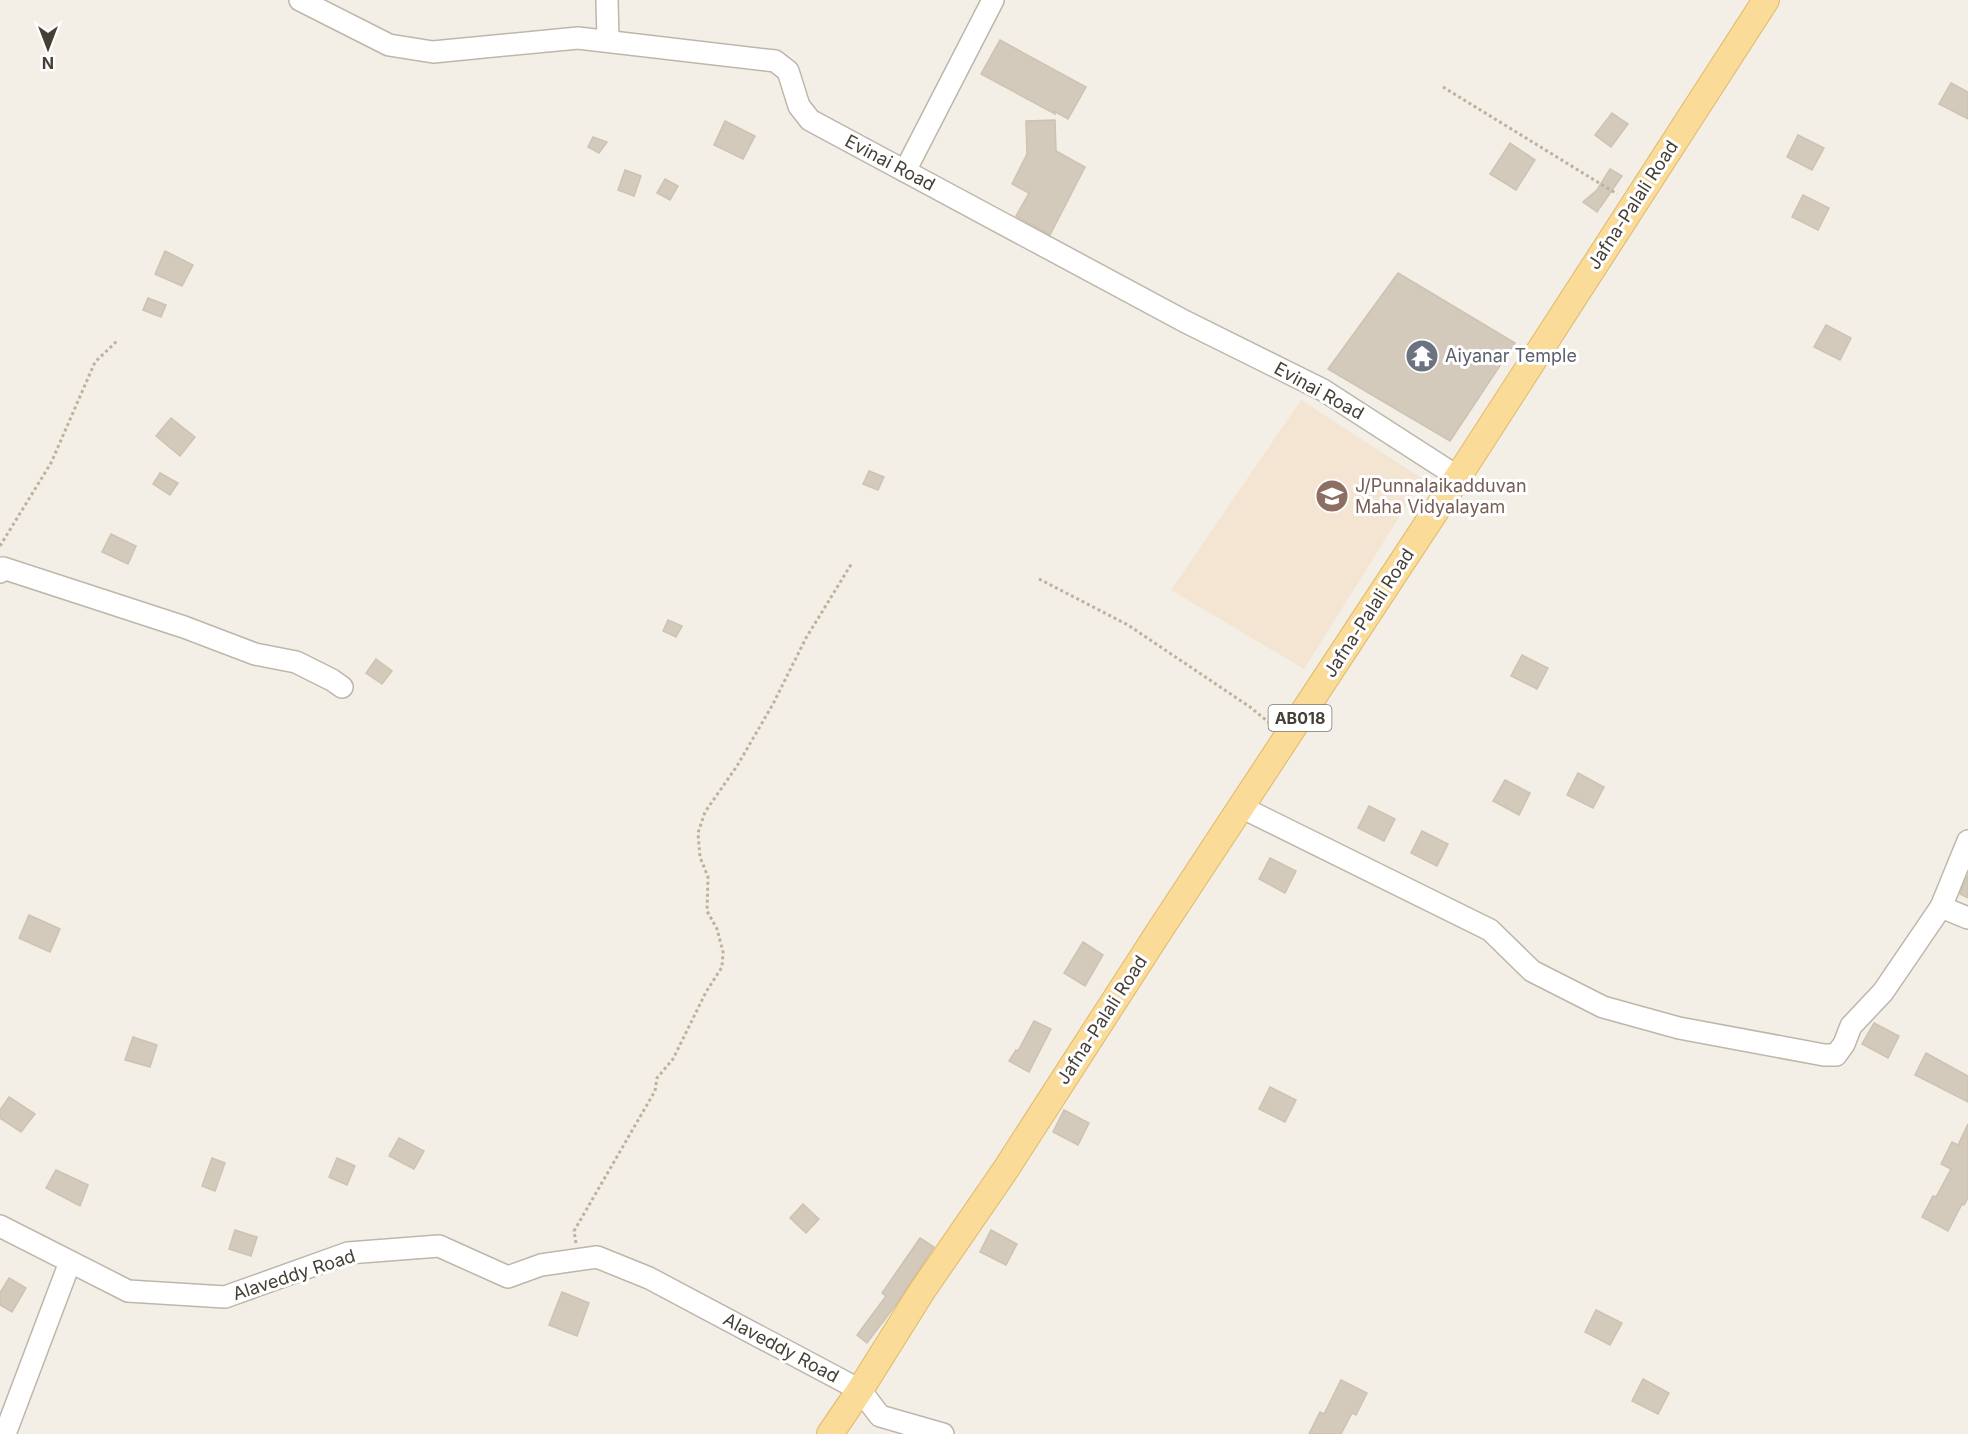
<svg xmlns="http://www.w3.org/2000/svg" width="1968" height="1434" font-family="Inter,sans-serif">
<style>
.commercial{fill:#f4e5d2}
.building{fill:#d4cabc;stroke:#cec2b0;stroke-width:1.5}
.lines{fill:none;stroke-linecap:round;stroke-linejoin:round}
.minor-casing{stroke:#beb6aa;stroke-width:24}
.major-casing{stroke:#e0b868;stroke-width:28}
.path{stroke:#bfb19b;stroke-width:3;stroke-dasharray:3 3;stroke-linecap:butt}
.minor{stroke:#fff;stroke-width:21}
.major{stroke:#fbdb98;stroke-width:26}
.labels{text-anchor:middle;stroke-width:6;stroke-linejoin:round;paint-order:stroke}
.shield{fill:#fff;stroke:#7d7972;stroke-width:1.5}
.shield-label{font-size:16px;font-weight:bold;fill:#453f36}
.street-label{font-size:18px;fill:#453f36;stroke:#fff}
.worship-label{font-size:18px;fill:#5b616d;stroke:#fff;text-anchor:start}
.education-label{font-size:18px;fill:#785e54;stroke:#fff;text-anchor:start}
</style>
<rect width="100%" height="100%" fill="#f3efe7"/>
<path class="commercial" d="M1301 400 1423 479 1304 669 1171 590Z"/>
<g class="building">
<path d="M1000 40 1086 87 1068 119 1054 111 1055 114 981 74Z"/>
<path d="M1951 83 1968 92V119L1939 104Z"/>
<path d="M1612 113 1628 124 1611 147 1595 135Z"/>
<path d="M1055 120 1056 151 1085 167 1050 235 1016 216 1029 193 1012 184 1027 154 1026 121Z"/>
<path d="M725 121 755 136 743 159 714 145Z"/>
<path d="M1798 135 1824 148 1812 170 1787 157Z"/>
<path d="M593 137 607 142 599 153 588 147Z"/>
<path d="M1510 143 1535 160 1516 190 1490 174Z"/>
<path d="M1610 169 1622 176 1597 212 1583 202 1597 190Z"/>
<path d="M625 170 641 176 634 196 618 190Z"/>
<path d="M665 179 678 186 670 200 657 193Z"/>
<path d="M1803 195 1829 208 1818 230 1792 217Z"/>
<path d="M165 251 193 265 182 286 155 274Z"/>
<path d="M1398 273 1515 343 1450 441 1328 369Z"/>
<path d="M148 298 166 305 161 317 143 310Z"/>
<path d="M1826 325 1851 338 1840 360 1814 347Z"/>
<path d="M171 418 195 437 180 456 156 436Z"/>
<path d="M869 471 884 477 878 490 863 484Z"/>
<path d="M160 473 178 483 170 495 153 484Z"/>
<path d="M111 534 136 546 128 564 102 552Z"/>
<path d="M668 620 682 626 676 637 663 631Z"/>
<path d="M1522 655 1548 668 1537 689 1511 676Z"/>
<path d="M376 659 392 671 382 684 366 673Z"/>
<path d="M1578 773 1604 787 1593 808 1567 795Z"/>
<path d="M1505 780 1530 793 1519 815 1493 801Z"/>
<path d="M1369 806 1395 819 1384 841 1358 828Z"/>
<path d="M1422 831 1448 844 1437 866 1411 853Z"/>
<path d="M1270 858 1296 871 1285 893 1259 879Z"/>
<path d="M1968 875V898L1960 894Z"/>
<path d="M29 915 60 929 50 952 19 938Z"/>
<path d="M1083 942 1103 955 1085 986 1064 973Z"/>
<path d="M1034 1021 1051 1029 1029 1072 1009 1061 1016 1050 1018 1051Z"/>
<path d="M1874 1023 1899 1036 1888 1058 1862 1044Z"/>
<path d="M133 1037 157 1045 150 1067 125 1060Z"/>
<path d="M1926 1053 1968 1076V1102L1915 1075Z"/>
<path d="M1270 1087 1296 1100 1285 1122 1259 1109Z"/>
<path d="M9 1097 35 1114 21 1132 0 1118V1110Z"/>
<path d="M1064 1110 1089 1123 1078 1145 1053 1132Z"/>
<path d="M1968 1124V1198L1964 1205 1962 1204 1948 1231 1922 1217 1933 1196 1936 1197 1951 1169 1941 1164 1952 1142 1958 1145Z"/>
<path d="M399 1138 424 1151 414 1169 389 1156Z"/>
<path d="M212 1158 225 1163 215 1191 202 1186Z"/>
<path d="M337 1158 355 1166 347 1185 329 1177Z"/>
<path d="M56 1170 88 1185 80 1206 46 1188Z"/>
<path d="M803 1204 819 1219 806 1233 790 1218Z"/>
<path d="M235 1230 257 1237 251 1256 229 1249Z"/>
<path d="M991 1230 1017 1244 1006 1265 980 1252Z"/>
<path d="M920 1238 934 1247 895 1306 867 1343 857 1335 886 1296 882 1293Z"/>
<path d="M9 1278 26 1288 12 1312 0 1305V1293Z"/>
<path d="M562 1292 589 1303 577 1336 549 1325Z"/>
<path d="M1596 1310 1622 1323 1610 1345 1585 1332Z"/>
<path d="M1643 1379 1669 1393 1658 1414 1632 1401Z"/>
<path d="M1341 1380 1367 1393 1356 1415 1352 1413 1341 1434H1309L1320 1412 1324 1414Z"/>
</g>
<g class="lines">
<g class="minor-casing">
<g id="minor">
<path d="M300 0 389 45 433 52 578 38 775 61 788 71 799 106 810 120 1184 321 1323 390 1458 477"/>
<path d="M607 0 608 40"/>
<path d="M905 171 993 0"/>
<path d="M0 572 3 568 184 627 255 654 296 662 332 680 342 687"/>
<path d="M1241 807 1490 930 1532 971 1603 1007 1679 1028 1824 1055H1836L1844 1044 1851 1026 1883 992 1941 907 1968 841"/>
<path d="M1941 907 1968 918"/>
<path d="M0 1226 128 1291 225 1297 348 1253 439 1246 508 1277 541 1265 597 1257 649 1278 860 1390 880 1416 943 1434"/>
<path d="M5 1434 70 1262"/>
</g>
</g>
<g class="major-casing">
<path id="major" d="M830 1434 860 1390 922 1291 1004 1172 1160 930 1458 477 1766 0"/>
</g>
<g class="path">
<path d="M1443 87 1617 194"/>
<path d="M0 546 51 463 95 362 118 340"/>
<path d="M1039 579 1128 625 1250 707 1272 725"/>
<path d="M576 1243 574 1231 655 1091 657 1078 673 1059 706 992 722 967 723 952 717 929 707 911 708 877 700 857 698 833 705 812 737 766 773 704 806 638 852 563"/>
</g>
<use href="#minor" class="minor"/>
<use href="#major" class="major"/>
</g>
<defs>
<g id="temple-disc" transform="scale(1.725)"><circle r="9.5" fill="#6b7280" stroke="#fff"/><path d="M0-6L5-2H3V0L6.5 2.5H4V6H1.5V3h-3V6H-4V2.5H-6.5L-3 0V-2H-5Z" fill="#fff"/></g>
<g id="school-disc" transform="scale(1.725)"><circle r="9.5" fill="#8d6e63" stroke="#fff"/><path d="M0-5L7-2L0 1L-7-2ZM-4 1L0 2.5L4 1V4Q0 6-4 4Z" fill="#fff"/></g>
</defs>
<g fill-rule="evenodd">
<use href="#temple-disc" x="1422" y="356"/>
<use href="#school-disc" x="1332" y="496"/>
</g>
<g class="labels">
<rect class="shield" x="1268.5" y="705" width="63" height="26" rx="4.5"/>
<g class="shield-label">
<text x="1300" y="724">AB018</text>
</g>
<g class="street-label">
<text transform="translate(890 163) rotate(28)" y="6">Evinai Road</text>
<text transform="translate(1633 205) rotate(-57)" y="6">Jafna-Palali Road</text>
<text transform="translate(1319 391) rotate(29)" y="6">Evinai Road</text>
<text transform="translate(1369 613) rotate(-57)" y="6">Jafna-Palali Road</text>
<text transform="translate(1102 1020) rotate(-57)" y="6">Jafna-Palali Road</text>
<text transform="translate(294 1275) rotate(-18)" y="6">Alaveddy Road</text>
<text transform="translate(781 1348) rotate(28)" y="6">Alaveddy Road</text>
</g>
<g class="worship-label">
<text x="1445" y="362">Aiyanar Temple</text>
</g>
<g class="education-label">
<text x="1355" y="492">J/Punnalaikadduvan<tspan x="1355" dy="21">Maha Vidyalayam</tspan></text>
</g>
</g>
<g transform="translate(48 48) rotate(180)" stroke="#ffffff" stroke-width="4.5" paint-order="stroke">
<path d="M0-4.5L10 22L0 15L-10 22Z" fill="#453f36"/>
<text y="-9" font-size="16" font-weight="bold" text-anchor="middle" fill="#453f36">N</text>
</g>
</svg>
